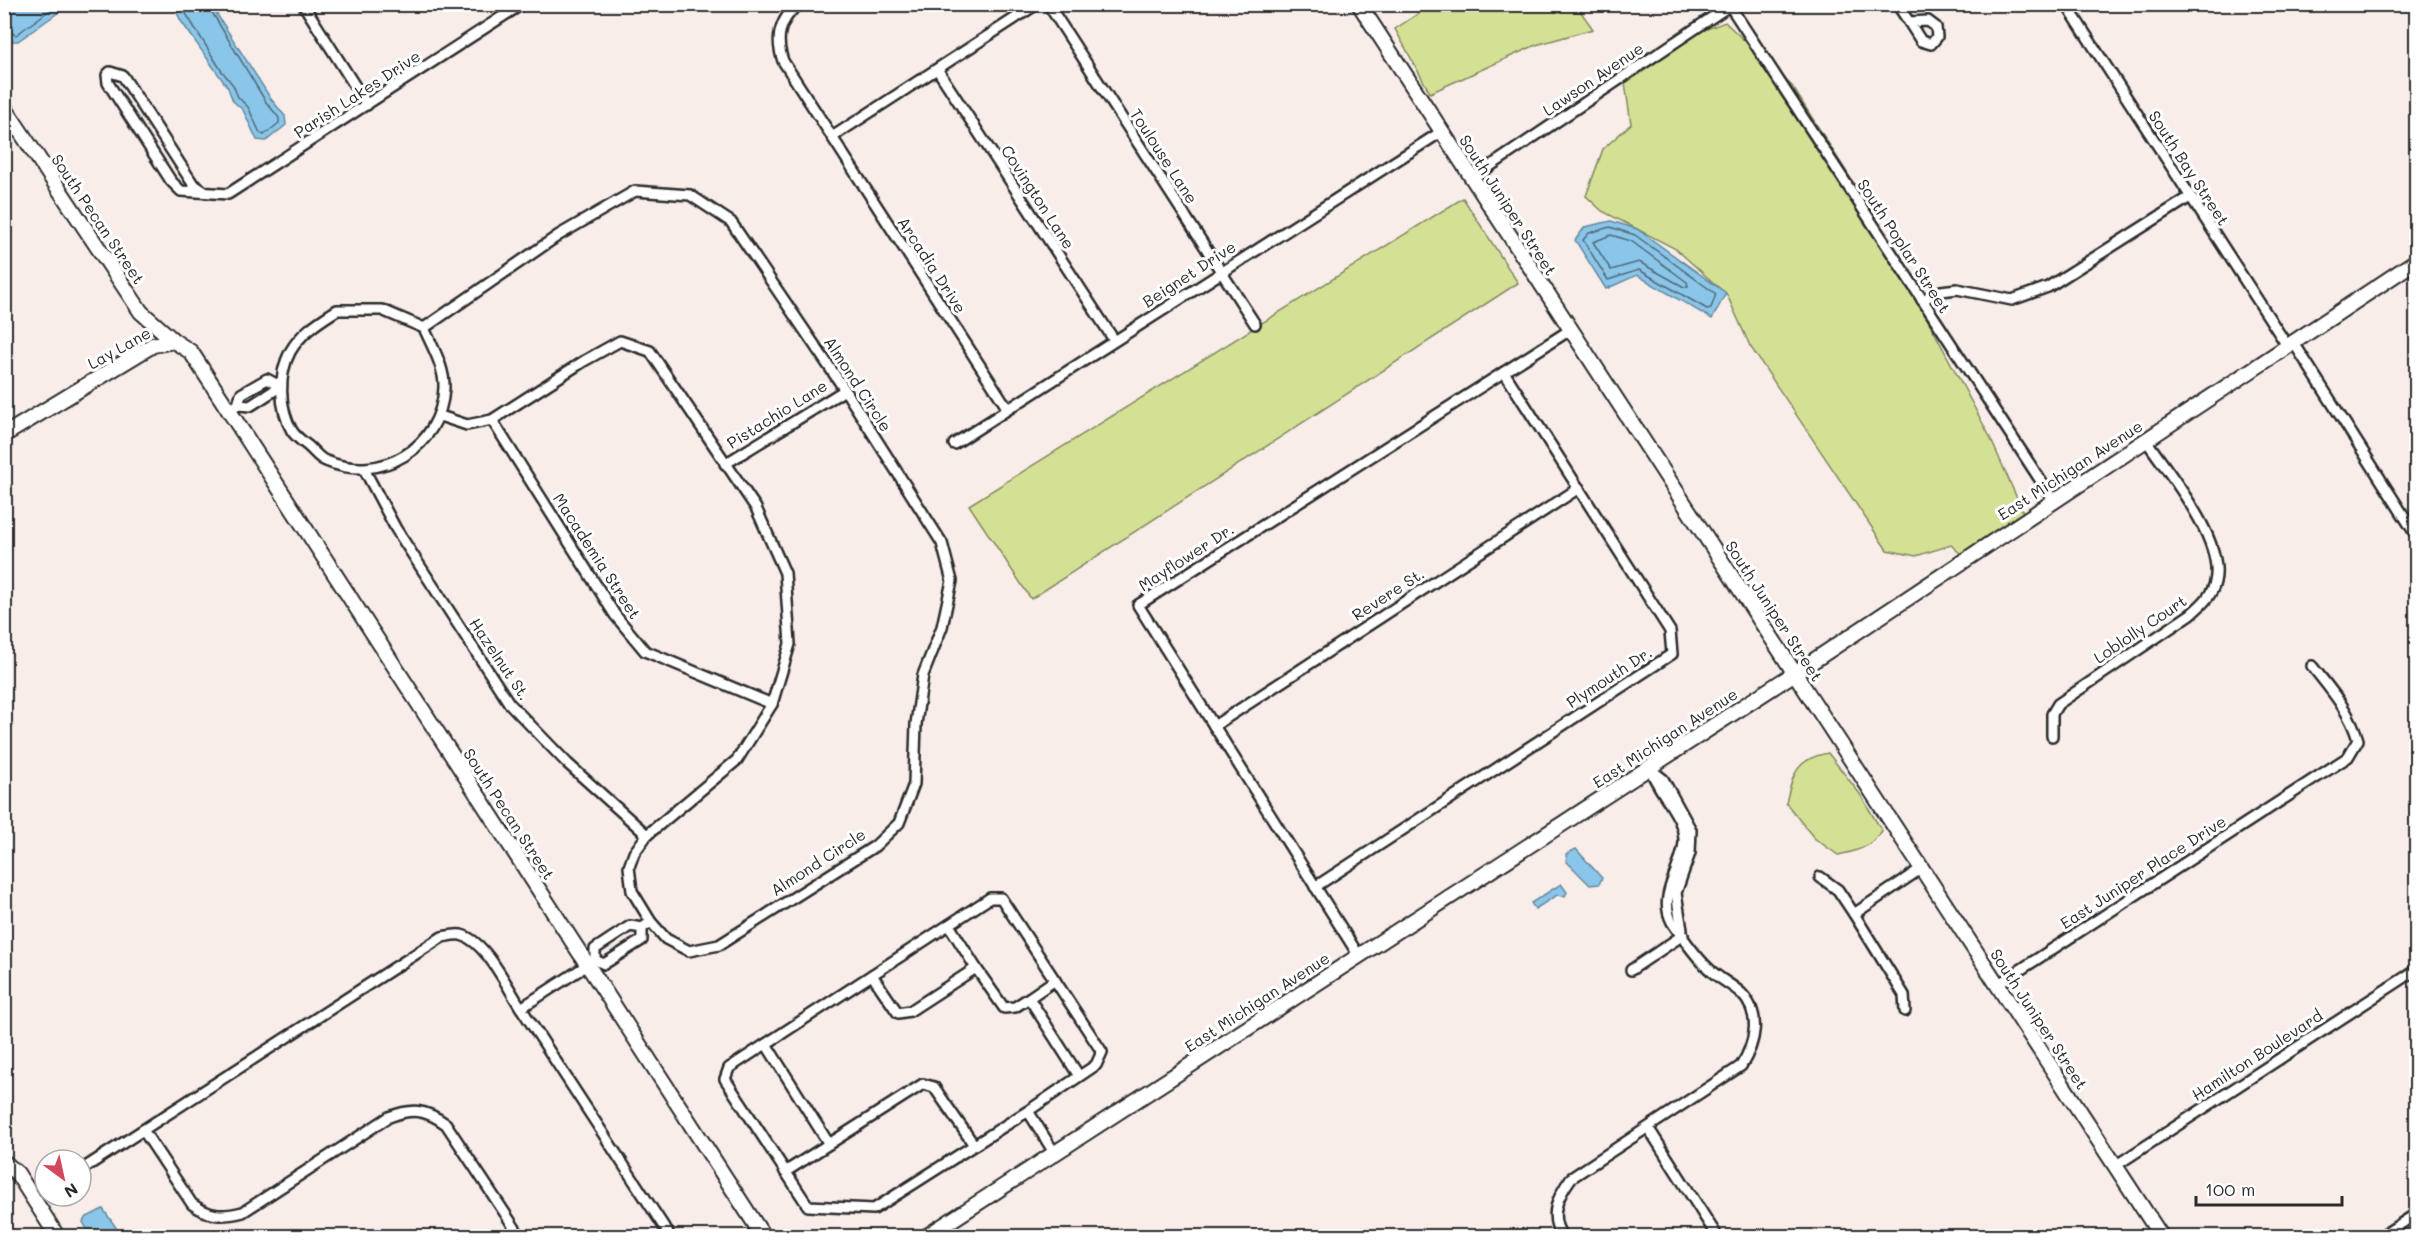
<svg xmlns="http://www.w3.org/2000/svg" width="2421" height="1241" font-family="Mali,sans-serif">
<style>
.green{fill:#d4e194;stroke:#808660;stroke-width:1.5}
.water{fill:#8ac6ea;stroke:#64889e;stroke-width:1.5}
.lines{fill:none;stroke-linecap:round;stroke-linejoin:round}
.shore{stroke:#516977;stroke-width:1.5}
.street-casing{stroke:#2b2b2b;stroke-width:14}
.secondary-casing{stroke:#2b2b2b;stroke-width:18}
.street{stroke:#fff;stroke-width:9}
.secondary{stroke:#fff;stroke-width:14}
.labels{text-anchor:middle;stroke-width:6;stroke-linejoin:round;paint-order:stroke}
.street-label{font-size:16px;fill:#2b2b2b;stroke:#fff}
</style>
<rect width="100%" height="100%" fill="#f8ede9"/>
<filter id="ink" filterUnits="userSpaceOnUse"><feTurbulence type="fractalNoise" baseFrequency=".0167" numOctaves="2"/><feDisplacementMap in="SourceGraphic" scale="12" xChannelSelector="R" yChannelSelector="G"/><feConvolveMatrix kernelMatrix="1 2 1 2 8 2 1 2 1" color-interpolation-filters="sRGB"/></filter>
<g filter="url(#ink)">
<g class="green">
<path d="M1431 5H1576L1593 29 1536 45 1430 93 1395 29Z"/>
<path d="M1725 22 1792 86 1863 198 1989 435 2024 514 1963 556 1951 545 1916 556 1887 550 1750 346 1727 295 1676 249 1602 211 1586 196 1603 149 1631 124 1622 62Z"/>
<path d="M1463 198 1518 283 1031 599 969 505Z"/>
<path d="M1828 753 1860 794 1882 831C1869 848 1858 851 1838 855L1814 838 1786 803C1793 774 1796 759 1828 753Z"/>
</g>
<g class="water">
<path d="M14 5V4L69 5 18 41H10L5 33V12Z"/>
<path d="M173 5H211L271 99 285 116 286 125 266 141 257 140 243 110 233 101 228 88 181 21Z"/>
<path d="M1611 221 1637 229 1726 293 1712 319 1637 275 1606 289 1575 240 1585 227Z"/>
<path d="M1576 849 1602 878 1599 884 1590 885 1567 862 1566 854Z"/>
<path d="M1561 884 1567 892 1565 896 1557 895 1535 909 1531 903Z"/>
<path d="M103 1209 122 1236H91L83 1222 85 1218Z"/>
</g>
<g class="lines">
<g class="shore">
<path d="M180 4 221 70 233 85 238 97 248 107 260 133 264 135 279 123V118L266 102 207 4"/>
<path d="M4 30 16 35 58 4"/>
<path d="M1610 227 1635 235 1716 294 1711 308 1707 309 1639 270 1608 280 1583 240 1589 233Z"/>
<path d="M1611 235 1631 241 1687 282 1688 286 1684 287 1639 262 1611 270 1593 242Z"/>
</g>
<g class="street-casing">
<g id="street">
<path d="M303 4 367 105"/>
<path d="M799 4C779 20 775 38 783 61L1008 409"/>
<path d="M1048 4 1255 324"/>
<path d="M1897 4 1909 22"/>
<path d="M2066 4 2288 347"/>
<path d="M1730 6 2054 501"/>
<path d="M1928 21 1936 27 1937 37 1931 44 1921 41 1909 22Z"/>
<path d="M937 69 1114 340"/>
<path d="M832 137 1037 4"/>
<path d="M1471 179 1732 4"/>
<path d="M205 192 193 184 123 76 110 72 107 75 108 83 171 181 181 191 228 194 522 4"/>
<path d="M1922 300 1941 291 1957 289 2012 300 2048 287 2190 197"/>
<path d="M337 310H382L424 328C432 346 445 368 444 388 441 448 381 484 326 461 319 459 314 451 308 446 303 442 296 437 292 431 279 408 278 375 290 352 301 332 320 321 337 310Z"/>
<path d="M424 328 559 235 635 191 690 195 731 222 845 390 942 543 952 581 942 627 923 675 916 724 914 784 899 823 875 846 719 945 689 951 666 939 651 922 632 891 629 867 634 853 647 835 737 760 772 704 790 644 785 573 756 508 650 351 620 341 584 361 492 420 467 425 440 416"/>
<path d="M2294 343 2416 535"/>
<path d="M238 405 241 394 267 379 276 384"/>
<path d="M229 410 238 405 250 406 275 390 276 384 281 382"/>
<path d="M492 420 615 615 645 651 772 704"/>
<path d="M954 444 1441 132"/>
<path d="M725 464 845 390"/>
<path d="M364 469 396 529 509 703 567 763 647 835"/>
<path d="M1214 726 1579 488"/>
<path d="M2052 736V714L2058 704 2191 614C2201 605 2212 596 2215 582 2225 540 2169 474 2146 440"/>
<path d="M1650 769 1663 779 1691 830 1690 853 1676 893 1682 930"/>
<path d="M1820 877 1838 890 1854 914 1904 995 1905 1011"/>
<path d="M1315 887 1672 654 1670 631 1504 372"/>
<path d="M1854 914 1922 868"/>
<path d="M949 925 976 968"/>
<path d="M1359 956 1138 605 1570 330"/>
<path d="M595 960V949L630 926 642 928 651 922"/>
<path d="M595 960 604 964 642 940V928"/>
<path d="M1631 970 1683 935"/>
<path d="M872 975 898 1013 910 1011 976 968 1004 1008 1015 1007 1029 998"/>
<path d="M1055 980 1029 998 1079 1076"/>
<path d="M1997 985 2348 757 2358 740C2350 711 2330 689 2312 666"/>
<path d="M521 1008 670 1236"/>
<path d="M766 1044 829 1144"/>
<path d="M1028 1111 1096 1065 1102 1052 1001 898H990L729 1068 725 1079 808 1206 874 1209 1028 1111 1055 1154"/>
<path d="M1649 1129 1717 1236"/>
<path d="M143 1130 192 1204C210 1217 222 1217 243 1212L389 1117C412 1108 425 1109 446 1124L520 1236"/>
<path d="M2115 1166 2416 970"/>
<path d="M81 1170 442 937C448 936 455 934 461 935 486 941 507 987 521 1008L595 960"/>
<path d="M785 1172 923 1084 934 1087 974 1145"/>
<path d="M1562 1236C1548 1216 1558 1196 1571 1178L1741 1066C1755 1044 1762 1015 1742 994 1733 985 1719 979 1709 969 1696 957 1682 937 1672 922 1657 895 1683 868 1684 842 1685 815 1658 793 1650 768"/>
<path d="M2382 1236 2416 1214"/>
</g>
</g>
<g class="secondary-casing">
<g id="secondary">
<path d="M1359 4 2161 1236"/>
<path d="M4 107 141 312 174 341"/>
<path d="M4 435 153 345 174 341 191 352 763 1236"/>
<path d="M4 1162 17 1173 57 1236"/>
<path d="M927 1236 1795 673 2416 261"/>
</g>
</g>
<use href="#street" class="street"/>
<use href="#secondary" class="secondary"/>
</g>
</g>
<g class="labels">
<g class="street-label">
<text transform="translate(1593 79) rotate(-34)" y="6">Lawson Avenue</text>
<text transform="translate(357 94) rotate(-33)" y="6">Parish Lakes Drive</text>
<text transform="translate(1164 156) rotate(57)" y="6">Toulouse Lane</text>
<text transform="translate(2189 168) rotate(57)" y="6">South Bay Street</text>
<text transform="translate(1038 197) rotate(57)" y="6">Covington Lane</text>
<text transform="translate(1508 205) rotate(57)" y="6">South Juniper Street</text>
<text transform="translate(98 219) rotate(56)" y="6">South Pecan Street</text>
<text transform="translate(1904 246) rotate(57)" y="6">South Poplar Street</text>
<text transform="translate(932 265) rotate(57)" y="6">Arcadia Drive</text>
<text transform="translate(1189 274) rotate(-33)" y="6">Beignet Drive</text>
<text transform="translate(119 348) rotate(-29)" y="6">Lay Lane</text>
<text transform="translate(858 384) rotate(57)" y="6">Almond Circle</text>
<text transform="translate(777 414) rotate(-32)" y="6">Pistachio Lane</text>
<text transform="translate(2070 470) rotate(-33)" y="6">East Michigan Avenue</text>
<text transform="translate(597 556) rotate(57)" y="6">Macademia Street</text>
<text transform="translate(1186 557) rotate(-33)" y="6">Mayflower Dr.</text>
<text transform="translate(1388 594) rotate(-33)" y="6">Revere St.</text>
<text transform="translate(1774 611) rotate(57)" y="6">South Juniper Street</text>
<text transform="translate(2140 629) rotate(-34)" y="6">Loblolly Court</text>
<text transform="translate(500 659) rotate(56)" y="6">Hazelnut St.</text>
<text transform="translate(1609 677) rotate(-33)" y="6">Plymouth Dr.</text>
<text transform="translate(1665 738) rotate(-33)" y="6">East Michigan Avenue</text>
<text transform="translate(509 814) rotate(57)" y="6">South Pecan Street</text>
<text transform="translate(818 862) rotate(-33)" y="6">Almond Circle</text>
<text transform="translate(2143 872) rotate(-33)" y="6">East Juniper Place Drive</text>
<text transform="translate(1257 1002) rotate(-33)" y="6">East Michigan Avenue</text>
<text transform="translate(2039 1019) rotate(57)" y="6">South Juniper Street</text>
<text transform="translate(2257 1055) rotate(-33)" y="6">Hamilton Boulevard</text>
</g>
</g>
<rect width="2421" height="1241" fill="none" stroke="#fff" stroke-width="24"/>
<rect x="12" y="12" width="2397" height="1217" fill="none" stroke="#2b2b2b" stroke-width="2" filter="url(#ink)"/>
<g transform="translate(63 1178) rotate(147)"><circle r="28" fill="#ffffff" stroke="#aaaaaa" stroke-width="1.5"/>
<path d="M0-4.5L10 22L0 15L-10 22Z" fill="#d1495b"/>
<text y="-9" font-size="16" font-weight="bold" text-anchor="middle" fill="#2b2b2b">N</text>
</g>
<path d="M2196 1196v9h146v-9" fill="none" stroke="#2b2b2b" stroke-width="3"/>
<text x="2205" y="1196" font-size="18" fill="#2b2b2b" stroke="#ffffff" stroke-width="4.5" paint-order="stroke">100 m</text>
</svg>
